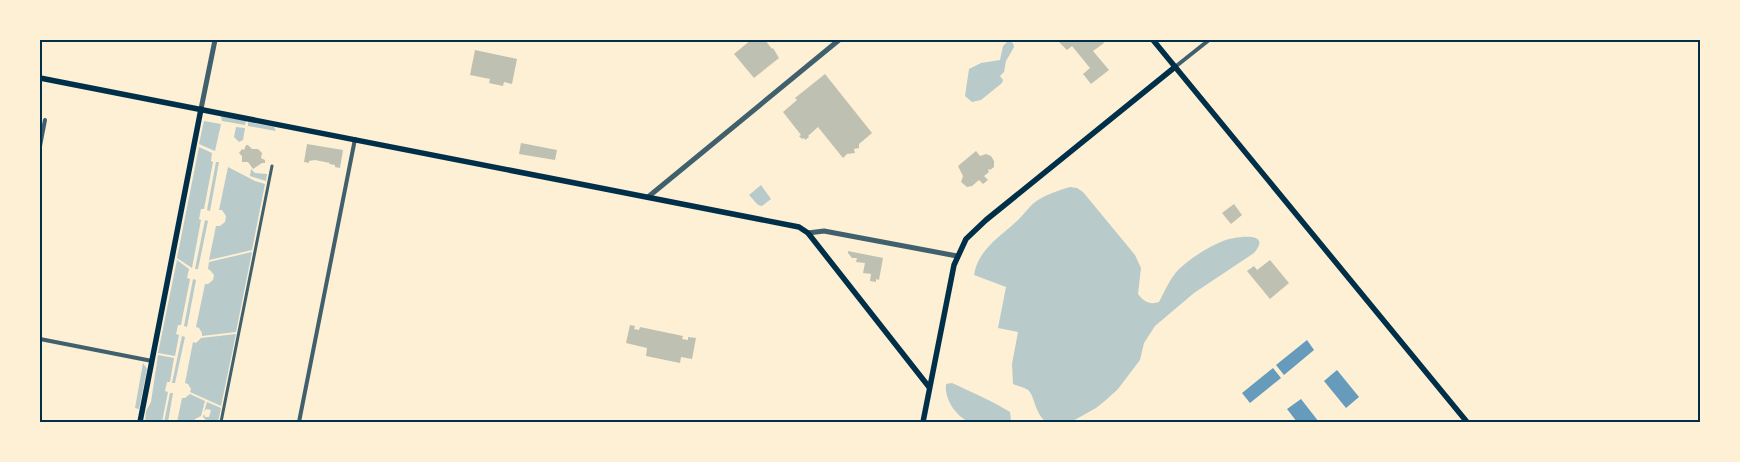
<svg xmlns="http://www.w3.org/2000/svg" width="1740" height="462" font-family="'Alegreya Sans',sans-serif">
<style>
.green{fill:#b9caca}
.water{fill:#669bbc}
.building{fill:#bec0b2}
.lines{fill:none;stroke-linecap:round;stroke-linejoin:round}
.pedestrian{stroke:#3f606c;stroke-width:3}
.minor{stroke:#3f606c;stroke-width:4}
.tertiary{stroke:#3f606c;stroke-width:5}
.secondary{stroke:#003049;stroke-width:5.5}
.neatline{fill:none;stroke:#003049;stroke-width:2}
</style>
<rect width="100%" height="100%" fill="#fdf0d5"/>
<g class="green">
<path d="M1008 41 1013 43 1014 47 1006 61 1004 72 1000 76 1003 80 1002 83 981 100 972 102 965 96 969 69 981 63 1000 60 1003 46Z"/>
<path d="M221 116 246 121 245 125 222 121Z"/>
<path d="M204 121 221 124 215 151 199 144Z"/>
<path d="M248 122 274 127 276 131 248 126Z"/>
<path d="M236 127 245 128 243 140 239 142 234 137Z"/>
<path d="M199 147 212 153 211 161 213 162 204 209H201L199 219 201 220 192 268 177 258Z"/>
<path d="M216 162H219L210 211 207 210Z"/>
<path d="M228 167 255 181 265 184 252 250 209 260 216 226H220L225 222 226 216 222 210H219Z"/>
<path d="M251 169 255 173 267 174 266 181 250 176Z"/>
<path d="M761 185 771 199 762 206 758 205 749 195Z"/>
<path d="M1070 187 1077 188 1083 192 1135 255 1141 268 1138 294C1144 302 1150 305 1159 302 1165 291 1170 278 1179 269 1191 258 1208 247 1223 241 1233 237 1274 230 1254 253L1194 293 1155 326 1144 343 1140 360 1118 389 1106 400 1096 408 1071 422H1046C1034 412 1035 396 1028 390 1024 387 1017 386 1013 384L1012 364 1018 332 998 328 1006 287 974 275C978 249 1001 236 1019 219 1025 213 1030 205 1038 200 1048 194 1059 190 1070 187Z"/>
<path d="M205 220 208 221 198 269H195Z"/>
<path d="M252 252 236 332 202 336V333L199 328 196 327 205 284H208L213 280 214 275 210 270 208 269 209 262Z"/>
<path d="M177 260 189 269 187 278 190 279 181 325H178L176 334 179 335 175 356 158 353Z"/>
<path d="M193 279 196 280 187 327 184 326Z"/>
<path d="M236 334 221 406 190 392 191 389 188 384 185 383 193 342 196 343 201 338Z"/>
<path d="M182 336 185 337 175 383H172Z"/>
<path d="M158 355 174 358 170 382H167L165 391 168 392 162 422H145L146 411 151 402Z"/>
<path d="M143 363 147 369 139 409 135 408Z"/>
<path d="M952 383C971 392 991 400 1010 412L1011 420 1009 422H969C956 416 944 399 946 384Z"/>
<path d="M170 393H173L168 422H164Z"/>
<path d="M190 394 205 401 201 416 195 419 194 422H177L182 398H185Z"/>
<path d="M207 402 221 408 218 422H208L203 417 204 414 205 417H209L211 410 206 409 204 412Z"/>
</g>
<g class="water">
<path d="M1307 340 1314 350 1284 375 1276 365Z"/>
<path d="M1273 368 1281 378 1250 403 1242 393Z"/>
<path d="M1337 370 1359 397 1346 408 1324 381Z"/>
<path d="M1301 399 1319 422H1297L1287 409Z"/>
</g>
<g class="building">
<path d="M751 40H765L772 49 773 48 779 58 754 78 734 54Z"/>
<path d="M1057 40H1102L1104 43 1093 51 1109 70 1091 84 1083 74 1090 68 1072 46 1067 50Z"/>
<path d="M475 50 517 59 512 84 504 82 503 86 489 83 490 79 470 75Z"/>
<path d="M825 74 872 133 859 144V148L854 149 855 153 847 154 843 158 818 127 808 136 809 137 805 140 804 138 802 139 799 136 801 135 783 112 797 100 795 98Z"/>
<path d="M521 143 557 150 555 160 519 154Z"/>
<path d="M307 144 343 150 340 168 335 167V165L329 164 330 163 315 160 309 161V163L304 162Z"/>
<path d="M246 145H248L252 149H258L262 153 261 158 265 160V163H262L253 169 248 162H242V156L239 153 242 149 244 150Z"/>
<path d="M976 151 980 156 986 154 991 156 994 161V167L990 170 989 169 988 170 989 172 984 176 988 180 983 184 979 180 972 186 967 187 961 182 963 176 958 166Z"/>
<path d="M1234 204 1242 215 1231 224 1222 213Z"/>
<path d="M848 251 883 258 879 280 876 279V282L870 281 871 274 863 273 865 263 856 262 857 258H852L848 253Z"/>
<path d="M1270 260 1289 283 1270 299 1247 271 1254 266 1257 270Z"/>
<path d="M630 325 635 326 634 329 639 330 640 327 683 336 682 339 688 340V337L696 338 692 359 681 357 680 363 646 356 647 348 626 343Z"/>
</g>
<g class="lines">
<path class="pedestrian" d="M221 422 272 166"/>
<g class="minor">
<path d="M1175 67 1209 40"/>
<path d="M40 146 45 120"/>
<path d="M40 339 152 361"/>
<path d="M299 422 355 139"/>
</g>
<g class="tertiary">
<path d="M201 109 215 40"/>
<path d="M648 197 839 40"/>
<path d="M808 233 824 231 957 256"/>
</g>
<g class="secondary">
<path d="M1153 40 1467 422"/>
<path d="M40 78 799 227 808 233 929 387"/>
<path d="M140 422 201 109"/>
<path d="M923 422 954 265 966 239 986 220 1175 67"/>
</g>
</g>
<rect width="1740" height="462" fill="none" stroke="#fdf0d5" stroke-width="82"/>
<rect x="41" y="41" width="1658" height="380" class="neatline"/>
</svg>
